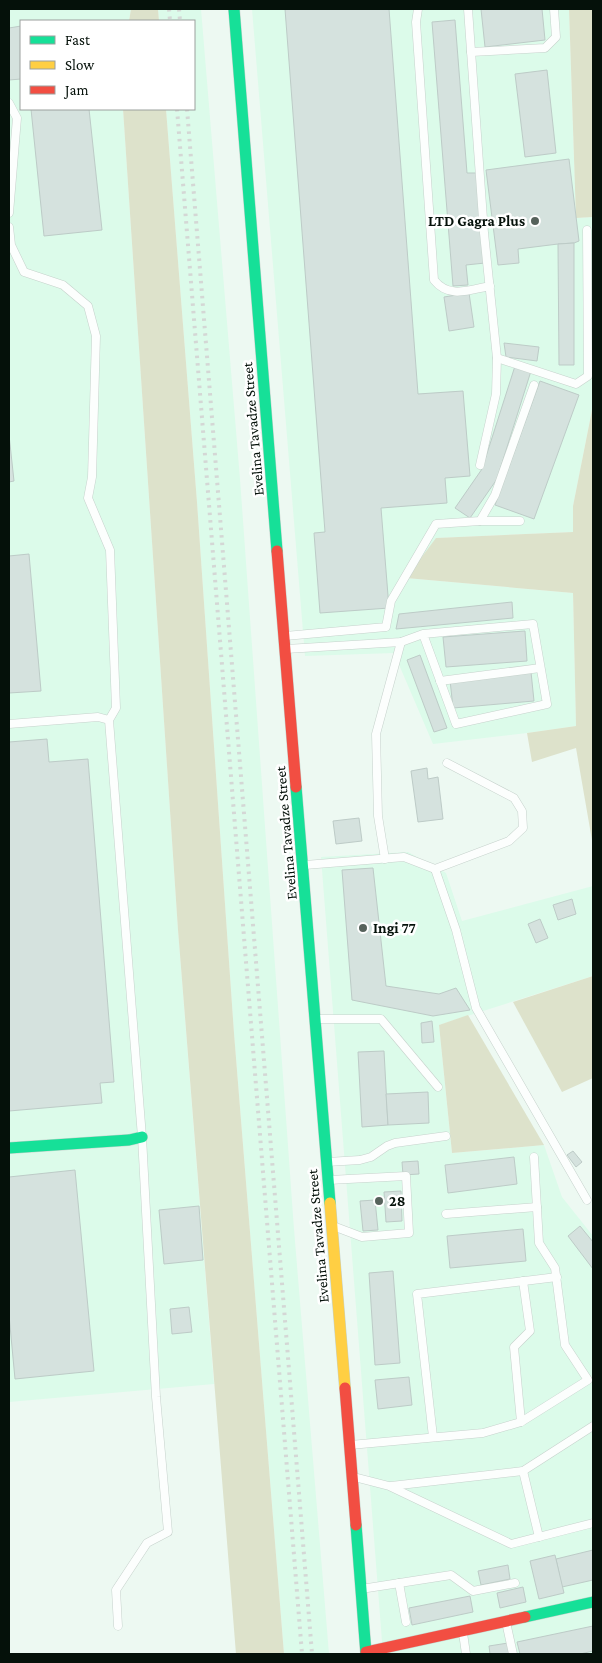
<svg xmlns="http://www.w3.org/2000/svg" width="602" height="1663" font-family="'Crimson Pro',serif">
<style>
.built{fill:#dcfbea}
.green{fill:#dde2cb}
.building{fill:#d5e2de;stroke:#bdcbc7}
.lines{fill:none;stroke-linecap:round;stroke-linejoin:round}
.lane-casing{stroke:#c6d2cc;stroke-width:9}
.fast-casing{stroke:#c6d2cc;stroke-width:12}
.slow-casing{stroke:#c6d2cc;stroke-width:12}
.jam-casing{stroke:#c6d2cc;stroke-width:12}
.lane{stroke:#fcfefd;stroke-width:8}
.fast{stroke:#16e098;stroke-width:11}
.slow{stroke:#ffcf43;stroke-width:11}
.jam{stroke:#f24e42;stroke-width:11}
.rail{stroke:#d4d7d5;stroke-width:4;stroke-dasharray:2.5 5;stroke-linecap:butt}
.poi-dot{fill:#56625b;stroke:#fff;stroke-width:2}
.labels{text-anchor:middle;stroke-width:5;stroke-linejoin:round;paint-order:stroke}
.poi-label{font-size:15px;font-weight:bold;fill:#05110a;stroke:#fff;text-anchor:start}
.street-label{font-size:15px;fill:#05110a;stroke:#fff}
</style>
<rect width="100%" height="100%" fill="#edf9f2"/>
<g class="built">
<path d="M9 9H131L129 21H21V109H123L178 930 214 1384 9 1402Z"/>
<path d="M158 9H201L240 479 294 1229 329 1654H284L234 1033 197 502 166 109H194V21H159Z"/>
<path d="M252 9H569L576 218 593 217V405L573 506V532L437 538 406 578 573 593 576 726 527 733 433 744 394 653 305 656Z"/>
<path d="M408 852 446 873 462 921 593 886V976L439 1025 452 1153 544 1145 562 1197 593 1236V1654H383L321 857Z"/>
</g>
<g class="green">
<path d="M131 9H158L159 21H129Z"/>
<path d="M569 9H593V217L576 218Z"/>
<path d="M123 109H166L197 502 234 1033 284 1654H236L178 930Z"/>
<path d="M593 405V846L576 748 532 762 527 733 576 726 573 593 406 578 436 538 573 532V506Z"/>
<path d="M593 976V1078L562 1092 513 1002Z"/>
<path d="M468 1015 544 1145 452 1153 439 1025Z"/>
</g>
<g class="building">
<path d="M285 9H389L418 394 463 391 470 476 445 478 447 503 381 508 389 608 320 613 314 533 325 532Z"/>
<path d="M481 9H542L545 40 485 47Z"/>
<path d="M455 20 467 173H477L485 263 466 265 468 285 453 286 432 22Z"/>
<path d="M21 26V79L9 80V28Z"/>
<path d="M547 70 556 153 525 157 515 74Z"/>
<path d="M31 109H89L102 230 44 236Z"/>
<path d="M569 159 579 241 574 243 558 244 518 249 519 263 498 265 486 170Z"/>
<path d="M574 243V365H559L558 244Z"/>
<path d="M469 293 474 327 449 331 444 297Z"/>
<path d="M504 343 539 347 537 361 506 357Z"/>
<path d="M515 366 531 371 497 479 470 518 455 508 482 469Z"/>
<path d="M540 381 579 395 534 519 495 505Z"/>
<path d="M9 435 14 481 9 482Z"/>
<path d="M29 554 41 691 9 693V556Z"/>
<path d="M512 602 513 618 396 629 399 614Z"/>
<path d="M525 631 527 661 446 667 443 637Z"/>
<path d="M420 655 447 728 434 732 407 660Z"/>
<path d="M531 672 534 701 453 708 450 680Z"/>
<path d="M47 739 49 762 88 759 114 1082 100 1083 102 1103 9 1111V742Z"/>
<path d="M427 768 428 779 438 777 443 819 418 822 411 771Z"/>
<path d="M359 818 362 841 336 844 333 821Z"/>
<path d="M373 868 386 986 439 994 456 988 470 1010 433 1016 352 1000 342 870Z"/>
<path d="M572 899 576 914 558 920 553 905Z"/>
<path d="M540 919 548 938 536 943 528 924Z"/>
<path d="M432 1021 434 1042 422 1043 421 1023Z"/>
<path d="M384 1051 388 1125 362 1127 358 1052Z"/>
<path d="M428 1092 429 1123 388 1125 386 1094Z"/>
<path d="M573 1151 582 1162 576 1167 567 1155Z"/>
<path d="M514 1157 517 1184 448 1193 445 1165Z"/>
<path d="M418 1161 419 1174 403 1175 402 1162Z"/>
<path d="M75 1170 94 1371 15 1379 9 1315V1177Z"/>
<path d="M401 1191 402 1221 386 1222 384 1192Z"/>
<path d="M375 1200 378 1230 363 1231 360 1201Z"/>
<path d="M199 1206 203 1260 164 1264 159 1210Z"/>
<path d="M580 1226 593 1242V1269L568 1236Z"/>
<path d="M523 1229 526 1261 450 1268 447 1236Z"/>
<path d="M393 1271 400 1363 375 1365 369 1273Z"/>
<path d="M189 1307 192 1332 172 1334 170 1309Z"/>
<path d="M409 1377 412 1405 378 1409 375 1380Z"/>
<path d="M593 1550V1580L562 1587 556 1559Z"/>
<path d="M555 1555 564 1593 539 1599 530 1561Z"/>
<path d="M508 1565 510 1579 481 1585 478 1571Z"/>
<path d="M523 1587 526 1602 500 1608 497 1593Z"/>
<path d="M470 1596 473 1612 412 1625 409 1608Z"/>
<path d="M593 1626V1651L580 1654H520L517 1642Z"/>
<path d="M508 1643 509 1654H490L489 1646Z"/>
</g>
<g class="lines">
<g class="lane-casing">
<g id="lane">
<path d="M418 9 416 22 434 280C449 299 469 290 490 286"/>
<path d="M468 9 484 233 497 358 496 394 480 465"/>
<path d="M471 52 545 48 556 37 554 9"/>
<path d="M9 103 17 118 9 213"/>
<path d="M9 227 11 245 24 272 63 285 88 306 96 336 92 477 88 498 110 550 116 708 109 720 142 1137 156 1397 168 1532 147 1543 116 1590 118 1626"/>
<path d="M497 358 576 384 588 376 587 230"/>
<path d="M480 521H520"/>
<path d="M285 636 386 627 391 601 436 524 480 521 495 495 534 385"/>
<path d="M286 649 401 642 423 634 533 624 547 704 456 724 423 634"/>
<path d="M440 681 540 668"/>
<path d="M9 724 98 717 109 720"/>
<path d="M385 859 378 816 376 734 401 642"/>
<path d="M305 865 404 857 435 869 509 841 523 828 522 811 514 798 447 763"/>
<path d="M435 869 456 930 476 1008 587 1200"/>
<path d="M317 1019H381L438 1087"/>
<path d="M327 1162 360 1160 371 1157 387 1146 395 1143 446 1136"/>
<path d="M329 1180 406 1176 409 1233 362 1237 333 1226"/>
<path d="M446 1214 537 1207"/>
<path d="M521 1422 514 1347 530 1331 523 1281"/>
<path d="M433 1437 417 1294 557 1277"/>
<path d="M350 1445 483 1433 521 1422 588 1380 565 1345 555 1268 539 1243 534 1157"/>
<path d="M523 1471 539 1537"/>
<path d="M354 1477 389 1486 511 1544 593 1523"/>
<path d="M391 1486 523 1471 593 1426"/>
<path d="M399 1583 406 1622"/>
<path d="M361 1589 451 1575 473 1591 515 1583"/>
<path d="M506 1622 513 1654"/>
<path d="M463 1633 466 1654"/>
</g>
</g>
<g class="fast-casing">
<g id="fast">
<path d="M234 9 277 551"/>
<path d="M296 787 330 1203"/>
<path d="M9 1148 129 1140 142 1137"/>
<path d="M356 1525 366 1654"/>
<path d="M525 1617 593 1602"/>
</g>
</g>
<g class="slow-casing">
<path id="slow" d="M330 1203 345 1388"/>
</g>
<g class="jam-casing">
<g id="jam">
<path d="M277 551 296 787"/>
<path d="M345 1388 356 1525"/>
<path d="M366 1652 525 1617"/>
</g>
</g>
<use href="#lane" class="lane"/>
<use href="#fast" class="fast"/>
<use href="#slow" class="slow"/>
<use href="#jam" class="jam"/>
<g class="rail">
<path d="M169 9 170 21"/>
<path d="M179 9 180 21"/>
<path d="M177 109 302 1654"/>
<path d="M187 109 312 1654"/>
</g>
</g>
<g class="poi-dot">
<circle cx="535" cy="221" r="5"/>
<circle cx="363" cy="928" r="5"/>
<circle cx="379" cy="1201" r="5"/>
</g>
<g class="labels">
<g class="poi-label">
<text x="525" y="226" text-anchor="end">LTD Gagra Plus</text>
<text x="373" y="933">Ingi 77</text>
<text x="389" y="1206">28</text>
</g>
<g class="street-label">
<text transform="translate(253 429) rotate(-95)" y="5">Evelina Tavadze Street</text>
<text transform="translate(286 833) rotate(-95)" y="5">Evelina Tavadze Street</text>
<text transform="translate(318 1236) rotate(-95)" y="5">Evelina Tavadze Street</text>
</g>
</g>
<rect width="602" height="1663" fill="none" stroke="#05110a" stroke-width="20"/>
<rect x="20" y="20" width="175" height="90" fill="#ffffff" stroke="#9ba09d"/>
<rect x="30" y="36" width="25" height="8" fill="#16e098" stroke="#9ba09d"/>
<text x="65" y="45" font-size="15" fill="#05110a">Fast</text>
<rect x="30" y="61" width="25" height="8" fill="#ffcf43" stroke="#9ba09d"/>
<text x="65" y="70" font-size="15" fill="#05110a">Slow</text>
<rect x="30" y="86" width="25" height="8" fill="#f24e42" stroke="#9ba09d"/>
<text x="65" y="95" font-size="15" fill="#05110a">Jam</text>
</svg>
